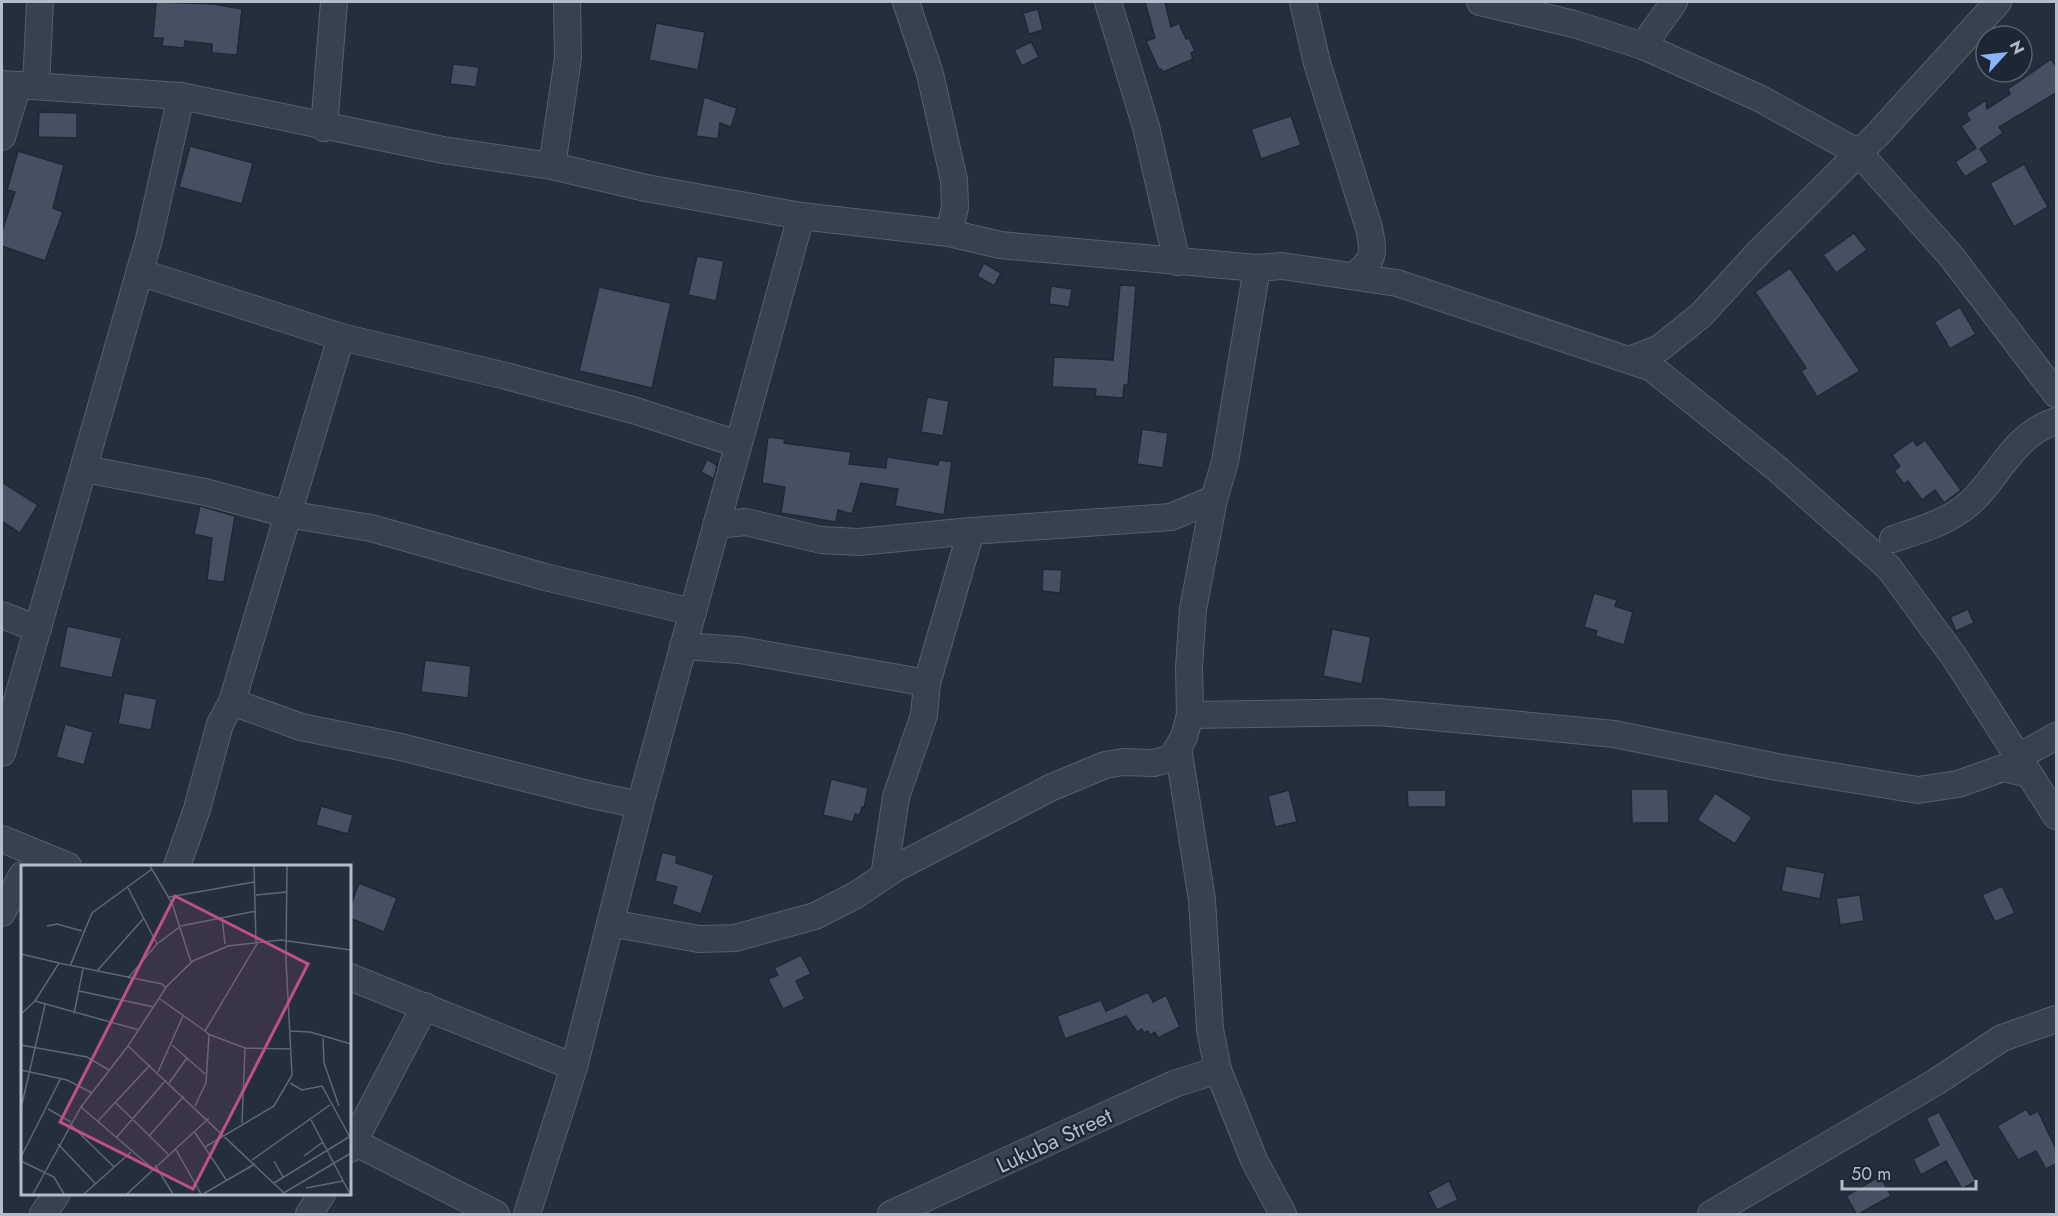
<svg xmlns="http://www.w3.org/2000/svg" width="2058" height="1216" font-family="Jost,sans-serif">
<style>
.building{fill:#455162;stroke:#1f2835;stroke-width:1.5}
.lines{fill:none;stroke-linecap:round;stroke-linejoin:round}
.minor-casing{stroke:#565f6c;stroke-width:28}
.minor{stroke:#38414e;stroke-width:26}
.labels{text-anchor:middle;stroke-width:4.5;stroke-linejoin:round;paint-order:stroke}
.street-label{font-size:22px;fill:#b4bcc9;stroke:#1d2633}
.inset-road{fill:none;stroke:#5e6776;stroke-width:1.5}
.view{fill:#bd5182;fill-opacity:0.15;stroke:#bd5182;stroke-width:3}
.inset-edge{fill:none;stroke:#b4bcc9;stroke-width:3}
</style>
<rect width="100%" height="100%" fill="#242f3e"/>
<g class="building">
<path d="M156 2 214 4 242 9 237 55 212 53V44L185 41 184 48 162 46 163 38H153Z"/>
<path d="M1145 2H1165L1171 27 1179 23 1186 39 1189 38 1195 51 1191 53 1193 59 1163 72 1161 69 1159 70 1146 41 1155 38Z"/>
<path d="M1038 9 1043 30 1029 34 1023 13Z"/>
<path d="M656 23 705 32 698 70 649 60Z"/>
<path d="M1031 42 1039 57 1022 66 1014 50Z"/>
<path d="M2051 59 2056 66V93L1999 127 2003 133 1980 149 1989 162 1965 177 1955 162 1976 148 1961 126 1970 120 1966 113 1986 100 1987 109 2010 94 2008 89Z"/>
<path d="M453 64 479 67 476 87 450 84Z"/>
<path d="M704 97 737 108 731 127 720 123 718 139 696 136Z"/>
<path d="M39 112 77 113V138L38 137Z"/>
<path d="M1291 116 1301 145 1261 159 1251 129Z"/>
<path d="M190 146 253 163 242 204 179 187Z"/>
<path d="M18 151 64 165 53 208 63 212 45 261 2 246V231L15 192 7 190Z"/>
<path d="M2024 164 2048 207 2014 227 1990 183Z"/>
<path d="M1854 233 1867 250 1836 273 1823 255Z"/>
<path d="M697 256 724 261 716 301 688 295Z"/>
<path d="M984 263 1001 273 994 286 977 276Z"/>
<path d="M1790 268 1860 371 1817 397 1801 371 1806 368 1755 292Z"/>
<path d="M1120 285 1136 286 1128 385H1124L1123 398 1095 396 1096 389 1052 387 1054 357 1113 360Z"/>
<path d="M1051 286 1072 289 1069 307 1049 304Z"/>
<path d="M599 287 671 303 652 388 579 371Z"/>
<path d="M1960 307 1976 334 1950 349 1934 322Z"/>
<path d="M927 397 949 401 943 436 921 432Z"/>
<path d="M1142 429 1168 433 1163 468 1137 464Z"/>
<path d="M768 437 785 439 784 443 851 452 849 464 886 468 887 457 938 465 939 460 952 462 944 515 895 506 898 489 861 483 852 514 838 510 836 522 781 513 785 487 762 483Z"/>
<path d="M1913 440 1917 446 1925 440 1961 490 1944 503 1935 490 1922 500 1908 481 1904 484 1894 471 1900 466 1892 455Z"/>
<path d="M707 459 717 465 714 479 701 472Z"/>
<path d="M2 482 38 505 20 533 2 521Z"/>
<path d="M200 506 235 516 224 582 207 580 212 538 194 534Z"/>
<path d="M1043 569 1062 570 1060 593 1042 591Z"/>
<path d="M1594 593 1617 600 1615 606 1633 612 1624 645 1595 636 1597 631 1584 627Z"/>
<path d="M1968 609 1974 623 1956 631 1950 617Z"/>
<path d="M67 626 122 638 112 678 59 667Z"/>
<path d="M1332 629 1371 637 1362 684 1323 676Z"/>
<path d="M425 660 471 666 468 698 421 692Z"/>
<path d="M124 693 157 699 151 730 118 724Z"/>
<path d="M65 724 93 732 84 765 56 757Z"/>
<path d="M831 779 868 788 864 808 862 807 860 815 855 814 853 822 823 815Z"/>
<path d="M1631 789H1668L1669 823H1632Z"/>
<path d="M1289 790 1297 822 1275 827 1268 796Z"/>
<path d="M1407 790H1446V807H1408Z"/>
<path d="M1715 793 1752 817 1735 844 1697 820Z"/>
<path d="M321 806 353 815 348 834 316 825Z"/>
<path d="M662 852 677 856 676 863 714 875 701 914 672 904 677 887 655 881Z"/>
<path d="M1786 866 1825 873 1820 899 1781 891Z"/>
<path d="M359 883 397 898 384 932 350 918V907Z"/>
<path d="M2002 886 2015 913 1995 922 1982 895Z"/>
<path d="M1860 895 1864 921 1840 925 1836 898Z"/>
<path d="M801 955 811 974 796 981 805 999 783 1009 768 979 778 975 774 968Z"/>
<path d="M1148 992 1153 1002 1166 995 1180 1027 1158 1038 1155 1032 1150 1035 1148 1031 1144 1033 1142 1029 1137 1032 1126 1016 1065 1039 1057 1016 1101 1000 1106 1011Z"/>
<path d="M2026 1109 2030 1115 2038 1111 2056 1149V1164L2046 1169 2036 1151 2018 1160 1997 1126Z"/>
<path d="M1939 1112 1976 1181 1962 1189 1946 1161 1921 1175 1913 1159 1939 1145 1926 1118Z"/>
<path d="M1880 1176 1891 1196 1857 1215 1846 1196Z"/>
<path d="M1449 1181 1458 1200 1437 1210 1428 1192Z"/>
</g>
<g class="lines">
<g class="minor-casing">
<g id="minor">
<path d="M906 2 930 74 954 180 955 207 949 233"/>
<path d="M1108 2 1146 127 1177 262"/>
<path d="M1303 2 1317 63 1369 228C1374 253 1375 259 1355 275"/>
<path d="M1480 2 1574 24 1643 46 1759 98 1859 153 1951 256 2056 394"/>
<path d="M1643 46 1674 2"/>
<path d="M2 84 181 96 443 150 552 166 646 188 801 216 949 233 1000 245 1257 268 1282 266 1397 283 1652 368 1775 467 1889 568 1955 658 2056 816"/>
<path d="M36 85 40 2"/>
<path d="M324 128 334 2"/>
<path d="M2 137 18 85"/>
<path d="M552 166 568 58 567 2"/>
<path d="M139 272 341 337 506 376 633 410 738 444"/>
<path d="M1629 360 1660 348 1701 315 1758 253 1879 133 1998 2"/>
<path d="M85 469 205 492 287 514 371 528 545 577 693 612"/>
<path d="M716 525 746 522 821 540 859 542 971 531 1171 517 1214 499"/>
<path d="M1893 539C1920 530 1949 522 1971 502 2000 475 2013 435 2056 421"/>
<path d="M2 615 38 629"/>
<path d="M683 646 740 650 927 683"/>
<path d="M232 702 301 727 401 747 588 794 640 805"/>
<path d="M1190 715 1189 667 1193 609 1214 499 1225 462 1257 268"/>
<path d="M1178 747 1202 900 1210 1029 1218 1070 1254 1160 1283 1214"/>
<path d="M2 753 149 239 181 96"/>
<path d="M2018 757 2056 736"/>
<path d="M2 839 68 866"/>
<path d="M177 866 197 809 220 724 232 702 341 337"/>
<path d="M884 876 896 797 924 715 927 683 971 531"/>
<path d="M2 913 22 875"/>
<path d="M610 923 699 939 735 938 815 916 856 895 896 868 1050 788 1105 765 1123 762 1154 763 1172 758 1184 737 1190 715 1378 712 1522 725 1614 734 1777 767 1918 790 1958 784 2003 768 2028 774"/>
<path d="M350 977 574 1067"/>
<path d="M354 1142 496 1214"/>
<path d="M350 1149 425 1006"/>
<path d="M43 1214 57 1194"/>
<path d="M309 1214 322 1194"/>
<path d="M527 1214 574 1067 640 805 801 216"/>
<path d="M891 1214 1174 1084 1218 1070"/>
<path d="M1711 1214 1936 1082 2002 1038 2056 1019"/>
</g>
</g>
<use href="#minor" class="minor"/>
</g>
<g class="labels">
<g class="street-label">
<text transform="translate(1054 1140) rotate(-25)" y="8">Lukuba Street</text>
</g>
</g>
<g transform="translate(21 865)">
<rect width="330" height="330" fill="#242f3e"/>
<path class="inset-road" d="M129 1 151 38 170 97M233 1 235 78M106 21 136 79M235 30 266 27M148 32 233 17M201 52 204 79M26 61 36 59 61 66M0 89 38 98M49 101 71 48 131 4M76 106 122 54M107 113 136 79 160 61 235 46M58 126 133 142M139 134 184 166M14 136 118 165M0 149 14 136 38 98 141 119 145 123M53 149 62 104M269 166 289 167 330 179M187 169 224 183 270 184M302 173 303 198 318 241M0 180 66 192 88 205M151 180 184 209M107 181 263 328M0 205 46 215 71 228M137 207 162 151M148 218 166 193M269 218 281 225 301 221 330 274M95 238 147 289M174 241 185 218 188 170 184 166 237 77M60 242 131 303M0 243 24 140M27 244 50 257M289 253 329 329M77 256 129 200M221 258 224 183M49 259 93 302M173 266 206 316M129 270 163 231M95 273 145 215M37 279 74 318M184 282 253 241 271 210 265 95 266 1M154 283 180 329M283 291 302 277M0 292 40 213M231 295 309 240M0 296 33 312 43 329M253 296 262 312M134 300 152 329M253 318 328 272M285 323 322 316M12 329 60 242 107 181 146 121 172 96 207 81 260 75 330 85M63 329 110 287M106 329 188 253M182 329 234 299M261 329 330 288"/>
<path class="view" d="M154 31 287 99 172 324 39 257Z"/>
<rect width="330" height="330" class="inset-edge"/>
</g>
<rect width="2058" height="1216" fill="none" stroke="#b4bcc9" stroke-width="6"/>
<g transform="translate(2004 54) rotate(63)"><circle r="28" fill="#1d2633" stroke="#59626f" stroke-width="1.5"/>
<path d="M0-4.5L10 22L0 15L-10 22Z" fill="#8ab4f8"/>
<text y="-9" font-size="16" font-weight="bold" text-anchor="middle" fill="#b4bcc9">N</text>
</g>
<path d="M1842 1180v9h134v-9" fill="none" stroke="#b4bcc9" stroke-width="3"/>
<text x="1851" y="1180" font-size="18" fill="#b4bcc9" stroke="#1d2633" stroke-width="4.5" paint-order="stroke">50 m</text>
</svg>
